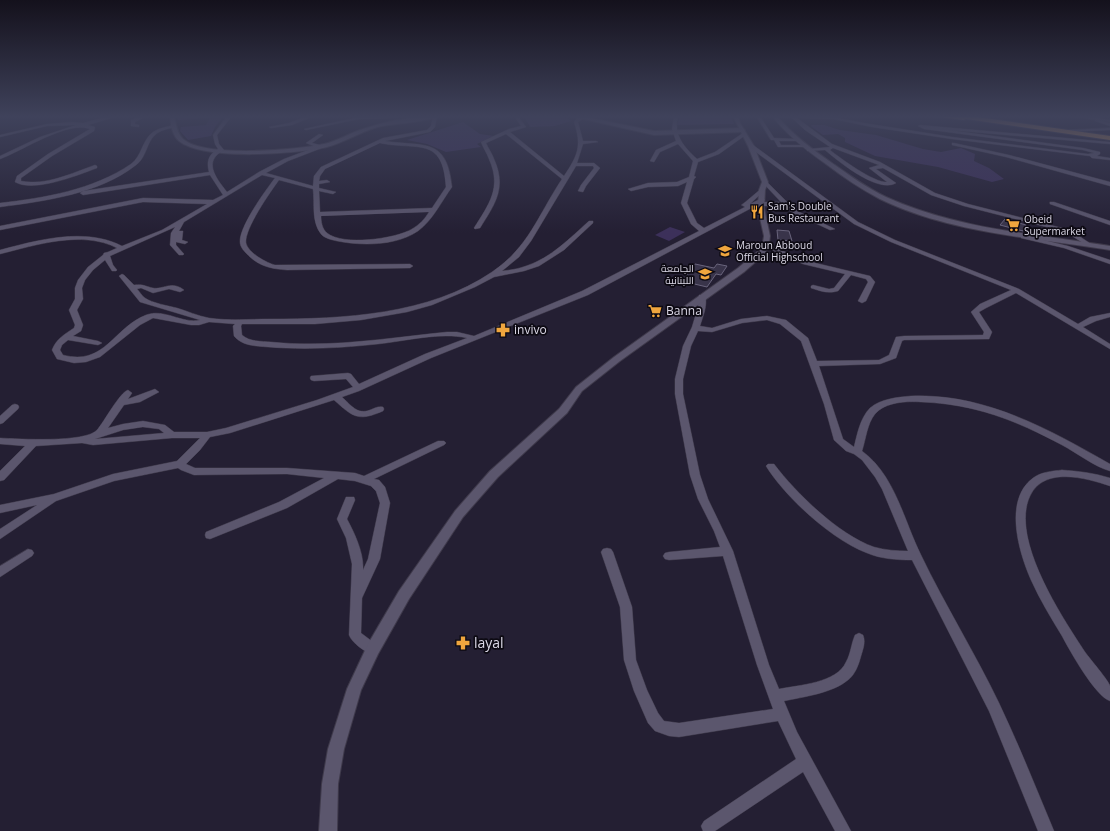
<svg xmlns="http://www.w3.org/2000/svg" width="1110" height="831" font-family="'Open Sans',Cairo,sans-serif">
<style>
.green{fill:#3c305a}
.building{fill:#39344a;stroke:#69647c}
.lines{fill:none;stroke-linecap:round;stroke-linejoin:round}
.minor-casing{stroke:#3f3a4b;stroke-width:1}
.tertiary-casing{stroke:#3f3a4b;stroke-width:2}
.secondary-casing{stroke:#3f3a4b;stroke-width:2}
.primary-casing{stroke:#3f3a4b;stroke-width:2}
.minor{fill:#5b566d;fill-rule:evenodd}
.tertiary{fill:#5b566d;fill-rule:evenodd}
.secondary{fill:#5b566d;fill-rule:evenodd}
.primary{fill:#b78954;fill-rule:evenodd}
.labels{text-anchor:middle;stroke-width:3.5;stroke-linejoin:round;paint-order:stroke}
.far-poi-label{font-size:10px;fill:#dcd9e7;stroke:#0d0a13;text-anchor:start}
.poi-label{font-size:12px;fill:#dcd9e7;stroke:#0d0a13;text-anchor:start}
.near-poi-label{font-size:14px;fill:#dcd9e7;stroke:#0d0a13;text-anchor:start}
</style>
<rect width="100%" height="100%" fill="#241f33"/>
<g class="green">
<path d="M185 116H224L215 127 211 136 188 140 180 131 181 127 206 125 210 118 178 120V117Z"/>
<path d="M524 116 567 118 571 121 555 126 530 127Z"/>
<path d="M680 116H731L734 124 677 125Z"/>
<path d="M463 122 480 134 494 136 477 144 481 147 446 152 427 144 407 140Z"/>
<path d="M811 125H824L840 130 876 135 923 149 941 152 961 148 975 154 974 161 989 168 1004 179 992 182 938 167 875 156 845 142V138L838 134 823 135 812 127Z"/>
<path d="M670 227 685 232 669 241 655 235Z"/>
</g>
<g class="building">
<path d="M1005 219 1026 225 1023 231 1000 225Z"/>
<path d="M777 230 789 231 792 241 778 240Z"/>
<path d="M695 264 714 268 717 264 727 266 721 275 716 274 707 287 682 281Z"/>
</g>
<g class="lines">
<g class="minor-casing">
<g id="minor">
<path d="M109 116H118L88 125 95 127 94 131 52 156 21 178V181C46 186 72 173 95 165L97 166V168C78 175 34 193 15 182L17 176 48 154 90 129C68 120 22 151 0 159V156L40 137 76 125 47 126 0 137V135L47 124 72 122 83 123Z"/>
<path d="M140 116H147L135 122V124L139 125V127L131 126V120Z"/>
<path d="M170 116H181L172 118Z"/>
<path d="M227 116H232L217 135 219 144 224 150C203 161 215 177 227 192L259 172 284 159 316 147 306 143 319 134 323 135 312 143 320 145 327 144V146L288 161 266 173 313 186 314 176 321 167 383 138 427 130 431 126 433 116H437L435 127 430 132 385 141C423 147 447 136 452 187 441 202 433 220 418 231 396 246 362 246 337 241 332 240 324 238 321 234 311 221 315 204 313 189L279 180C271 191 244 229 246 243 248 253 267 263 275 265L410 264 413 266 410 268 287 270C273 269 261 267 250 257 246 253 240 248 240 242 239 227 265 191 275 178L262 175 184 222 179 231H183L182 240 188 242 185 244 176 242V245L184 254 183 255H179L170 245 171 233 175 227 110 256 113 265 117 270 116 271H112L105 260 93 270 85 280 82 288 83 299 77 310 83 325 81 331 73 336 98 341 102 343 98 345 68 340 62 345 60 350 63 355C105 366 113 328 146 315 164 308 182 324 200 320L140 302 119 276 122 274 124 275 134 285C144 284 144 286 153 288 163 290 171 280 184 290L180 292 169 289 153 293 141 288 137 289C140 292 142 296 145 298 152 303 169 306 177 308 187 311 198 316 209 318 229 321 250 319 269 319 343 319 429 315 492 272 529 247 538 215 562 179L506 134 486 143C488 148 492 153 494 159 507 188 495 204 480 228L475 229 474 228C489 204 502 188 489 159 487 153 483 148 481 142L509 129 521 126 514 116H518L526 127 510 132 564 176C578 155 582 146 574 122L578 117 588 116 578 122 583 141H596L598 142 583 144 577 163H594L600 168 586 186 583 192 578 191 581 185 594 168 593 166H576L531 241 519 257 502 271C510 270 518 269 526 266 551 258 570 238 589 221H593V223L564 250 539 266 524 271 494 277 475 287 432 305 407 312 361 320 315 324H242L241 326 242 335C250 342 261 341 271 342 330 348 388 338 447 332H457L474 336 582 291 699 231 691 224 681 203 687 182 678 186 648 187 631 191 628 189 648 183 677 182 689 177 693 161 678 144 660 152 654 162 650 161 656 150 676 141 672 129 674 116H678C673 135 684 147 697 159L715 152 743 133 747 134 719 154 698 162 694 176 696 177 694 179 687 203 697 223 704 228 745 207 742 205 743 204 762 188 764 189V191L750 204 762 198 765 200 762 202H781L763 183 762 182 765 180 795 210 835 229 830 230 791 212 785 206H762L759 204 588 295 431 358 359 391 342 397C351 405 357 415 370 410 375 408 378 406 383 407L384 409 383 411C358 422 353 417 334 400L230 433 210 437 200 450 186 464 195 468H287L355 473 364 476 438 441H444L446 443 444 445 374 479 379 480 385 487 390 503 380 559 362 598 361 633 377 645 379 649 377 653 373 655C365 652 352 643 349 635L352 564 346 538 337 519 346 497H354L355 500 347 519C355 534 364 553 363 570L368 559 380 503 376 491 371 486 355 481 338 479 287 508 210 539 206 538 205 535 206 532 279 502 324 478 287 474 194 475 181 470 178 468 114 481 56 501 0 539V529L37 505 0 513V505L54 494 113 474 177 461 200 438H172L93 445 82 443 36 446 4 480 0 481V471L25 446 0 444V438C18 439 85 443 97 430 104 422 120 392 128 390L132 393 128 399 155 389 159 392 140 402 124 405 108 428 123 424 143 421 165 425 174 432H207L226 428 317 400 353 387 346 379 314 381 311 380 310 378 311 376 348 373 351 374 359 384 425 354 467 338C440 332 406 341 378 344 341 348 305 350 268 347 256 346 242 346 234 336L233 326 235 324 209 322 199 325H191L153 318 140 325 100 357 86 362 74 363 57 359 52 350C56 339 65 334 74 328L75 325 69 310 75 299V288L78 280 88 267 103 255 104 253 108 252 117 248C82 230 36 245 0 254V250C38 240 85 227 122 246L162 230 207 204 143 202 0 230V226L143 198 213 200 223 195 210 175 83 195 80 193 83 191 209 172C206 161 209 154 218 149L215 144 213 135ZM380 143C417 151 443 135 446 187L432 208 320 212 319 191 333 194 336 192 319 188V184L330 182 327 180 319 181 320 176 325 169ZM429 212C425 219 419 225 412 229 395 239 343 246 327 233 322 229 321 221 321 216ZM143 427 159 429 164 433 95 439 123 430Z"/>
<path d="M307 116H314L292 125 271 128 269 127 289 123Z"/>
<path d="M398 116 396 118 359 119 306 130 304 129 359 117Z"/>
<path d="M756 116H760L774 138 797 139 799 140 797 141H779L781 145H804L806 146 804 147H778L774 140H771Z"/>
<path d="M775 116 833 117 864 123 952 137 1088 154 1094 153 1083 150 924 129 918 126 920 125 1110 142V144L949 130 1083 148 1100 152V154L1097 156 1110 158V160L1092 158 1090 156 952 139 872 127 833 119 797 118 832 144 880 162 935 193 968 204 1062 228 1073 232 1091 244 1086 245 1069 234 1058 230 964 206 931 195 883 168 876 169 896 183C878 194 838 161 825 150L807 151V150L809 149 830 147 805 130 792 118ZM833 148 879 165 869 168 887 182C874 183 840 158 830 150Z"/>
<path d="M1095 119 1110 123V126L1095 121Z"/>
<path d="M173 125 175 127C168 129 160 130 155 135 146 143 147 157 136 165 99 194 45 201 0 207V203C44 198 93 190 131 164 142 156 142 140 153 132 159 128 166 127 173 125Z"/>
<path d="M1110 128V130L1067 132 1065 131 1067 130Z"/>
<path d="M954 143 1009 155 1110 182V186L1006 157 952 145V143Z"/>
<path d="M749 145H753L858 222 895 240 1019 289 1078 324 1090 317 1110 313V317L1096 321 1083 327 1110 344V349L1016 293 986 308 979 312 992 332 989 339 904 340 902 341 896 358 880 364 819 366 843 439 854 447C857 435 860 418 870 408 880 399 898 397 911 396 984 393 1049 429 1110 464V471C1095 467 1077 453 1062 445 1015 420 975 404 921 402 907 401 885 402 875 414 867 424 866 439 862 451 895 475 904 521 921 555 945 605 975 653 999 703 1019 745 1036 788 1054 831H1038L989 711 912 560C897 560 881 559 867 553 832 540 785 497 766 466L768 464H774C796 493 839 535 874 547 885 550 897 551 908 551L882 489 875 477 862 460 854 454 846 451 834 440 824 404 801 341 780 324 767 320 742 323 712 332 698 331 691 346 683 379V394L700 475 708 499 733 551 769 665 779 689C799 685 837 683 846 662 851 653 851 644 855 635L859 633 863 635C866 642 863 649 861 656 859 664 855 675 848 680 833 693 803 697 784 701L797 732 851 831H835L803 772 715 831H703L701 826 704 821 796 759 778 721 679 737 669 736 655 731 648 723 634 691 624 660 620 607 601 552 603 549 607 548 611 549 613 552 632 607 636 660 647 690 658 713 664 721 679 723 773 709 757 665 723 556 669 560 665 559 663 556 665 553 669 552 720 547 714 531 698 499 690 475 675 394V379L683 346 692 327 698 307 699 295H705C708 305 703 316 700 326L712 328 741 319 767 316 786 320 808 338 817 361 879 360 889 355 896 337 904 336 983 335 984 332 971 312 980 304 1011 290 891 242 854 224 749 147Z"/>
<path d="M1050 202H1054L1110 221V225L1050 204Z"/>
<path d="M1023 235 1068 246 1110 260V264L1064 248 1021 238V236Z"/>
<path d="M765 245H769L807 261 870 276 875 282 866 301 862 303 858 301 868 282 866 279 851 275 838 291C828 294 820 291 811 288V286L813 285 829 289 834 288 845 274 803 264 765 247Z"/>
<path d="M15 404 18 405 19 407 18 409 3 423 0 424V416L12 405Z"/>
<path d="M1062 470C1078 471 1094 473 1110 478V486C1086 478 1044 466 1030 496 1010 539 1062 617 1085 652 1090 659 1109 681 1110 686 1110 691 1110 697 1110 701 1095 696 1070 651 1062 636 1051 618 1040 600 1031 580 1019 553 1003 500 1033 478 1041 472 1052 471 1062 470Z"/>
<path d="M28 549 32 550 34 553 32 556 0 577V566Z"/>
</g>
</g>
<g class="tertiary-casing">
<g id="tertiary">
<path d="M170 116H174C176 124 177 133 183 139 204 158 296 150 324 144 337 141 350 133 363 129 386 121 414 116 438 116 423 123 396 123 378 127 360 132 345 142 327 147 297 154 204 161 179 141 172 135 171 125 170 116Z"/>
<path d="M570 116H581L654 131 742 128 745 130 742 132 654 135Z"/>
<path d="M1073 116H1087L1110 120V122Z"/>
</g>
</g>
<g class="secondary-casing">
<g id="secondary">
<path d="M733 116H738L740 123 754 146 768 182 765 190 764 208 770 236 768 251 744 272 620 361 582 391 567 413 498 477 463 517 409 599 378 654 361 690 344 749 338 784 337 831H319L322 784 328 749 347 689 368 644 399 591 455 511 490 471 559 409 576 387 614 357 738 268 762 248 764 236 758 209 742 205 745 203 758 206 759 190 762 182 748 146Z"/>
<path d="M772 116H777C793 135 812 149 832 163 849 175 867 188 886 197 956 229 1035 234 1110 246V250C1034 238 950 233 880 199 861 189 843 177 826 164 806 150 787 135 772 116Z"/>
</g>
</g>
<g class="primary-casing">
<path id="primary" d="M932 116H970L1110 136V140L966 119 964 120Z"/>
</g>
<use href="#minor" class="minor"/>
<use href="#tertiary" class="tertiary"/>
<use href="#secondary" class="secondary"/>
<use href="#primary" class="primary"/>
</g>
<linearGradient id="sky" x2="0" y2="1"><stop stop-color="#14111c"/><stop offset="0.5" stop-color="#3f425b"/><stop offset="1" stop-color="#3f425b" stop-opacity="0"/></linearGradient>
<rect width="1110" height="233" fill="url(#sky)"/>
<defs>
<g id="restaurant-bare" transform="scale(1.08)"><path d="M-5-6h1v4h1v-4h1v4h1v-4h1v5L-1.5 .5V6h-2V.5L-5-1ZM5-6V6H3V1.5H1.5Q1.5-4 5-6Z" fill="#f0a63e" stroke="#0d0a13" stroke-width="2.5" paint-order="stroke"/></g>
<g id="supermarket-bare" transform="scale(1.08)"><path d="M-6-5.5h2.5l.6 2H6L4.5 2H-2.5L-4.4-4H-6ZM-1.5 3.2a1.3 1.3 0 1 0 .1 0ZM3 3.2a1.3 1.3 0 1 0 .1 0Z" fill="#f0a63e" stroke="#0d0a13" stroke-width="2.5" paint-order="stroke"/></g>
<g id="school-bare" transform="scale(1.08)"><path d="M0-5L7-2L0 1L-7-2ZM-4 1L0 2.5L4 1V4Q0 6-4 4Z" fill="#f0a63e" stroke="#0d0a13" stroke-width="2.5" paint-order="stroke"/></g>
<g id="pharmacy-bare" transform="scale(1.08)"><path d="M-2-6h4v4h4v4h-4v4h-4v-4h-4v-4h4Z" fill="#f0a63e" stroke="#0d0a13" stroke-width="2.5" paint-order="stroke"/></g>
</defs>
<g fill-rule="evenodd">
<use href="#restaurant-bare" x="757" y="212"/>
<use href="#supermarket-bare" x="1013" y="225"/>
<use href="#school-bare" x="725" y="251"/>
<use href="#school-bare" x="705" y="274"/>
<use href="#supermarket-bare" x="655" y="311"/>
<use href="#pharmacy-bare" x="503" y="330"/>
<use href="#pharmacy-bare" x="463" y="643"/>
</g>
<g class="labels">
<g class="far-poi-label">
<text x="768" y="210">Sam's Double<tspan x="768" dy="12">Bus Restaurant</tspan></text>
<text x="1024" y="223">Obeid<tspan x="1024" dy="12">Supermarket</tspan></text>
<text x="736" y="249">Maroun Abboud<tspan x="736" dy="12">Official Highschool</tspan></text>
<text x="694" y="272" text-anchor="end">الجامعة<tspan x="694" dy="12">اللبنانية</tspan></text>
</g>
<g class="poi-label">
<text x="666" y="315">Banna</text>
<text x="514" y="334">invivo</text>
</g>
<g class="near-poi-label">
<text x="474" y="648">layal</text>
</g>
</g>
</svg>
